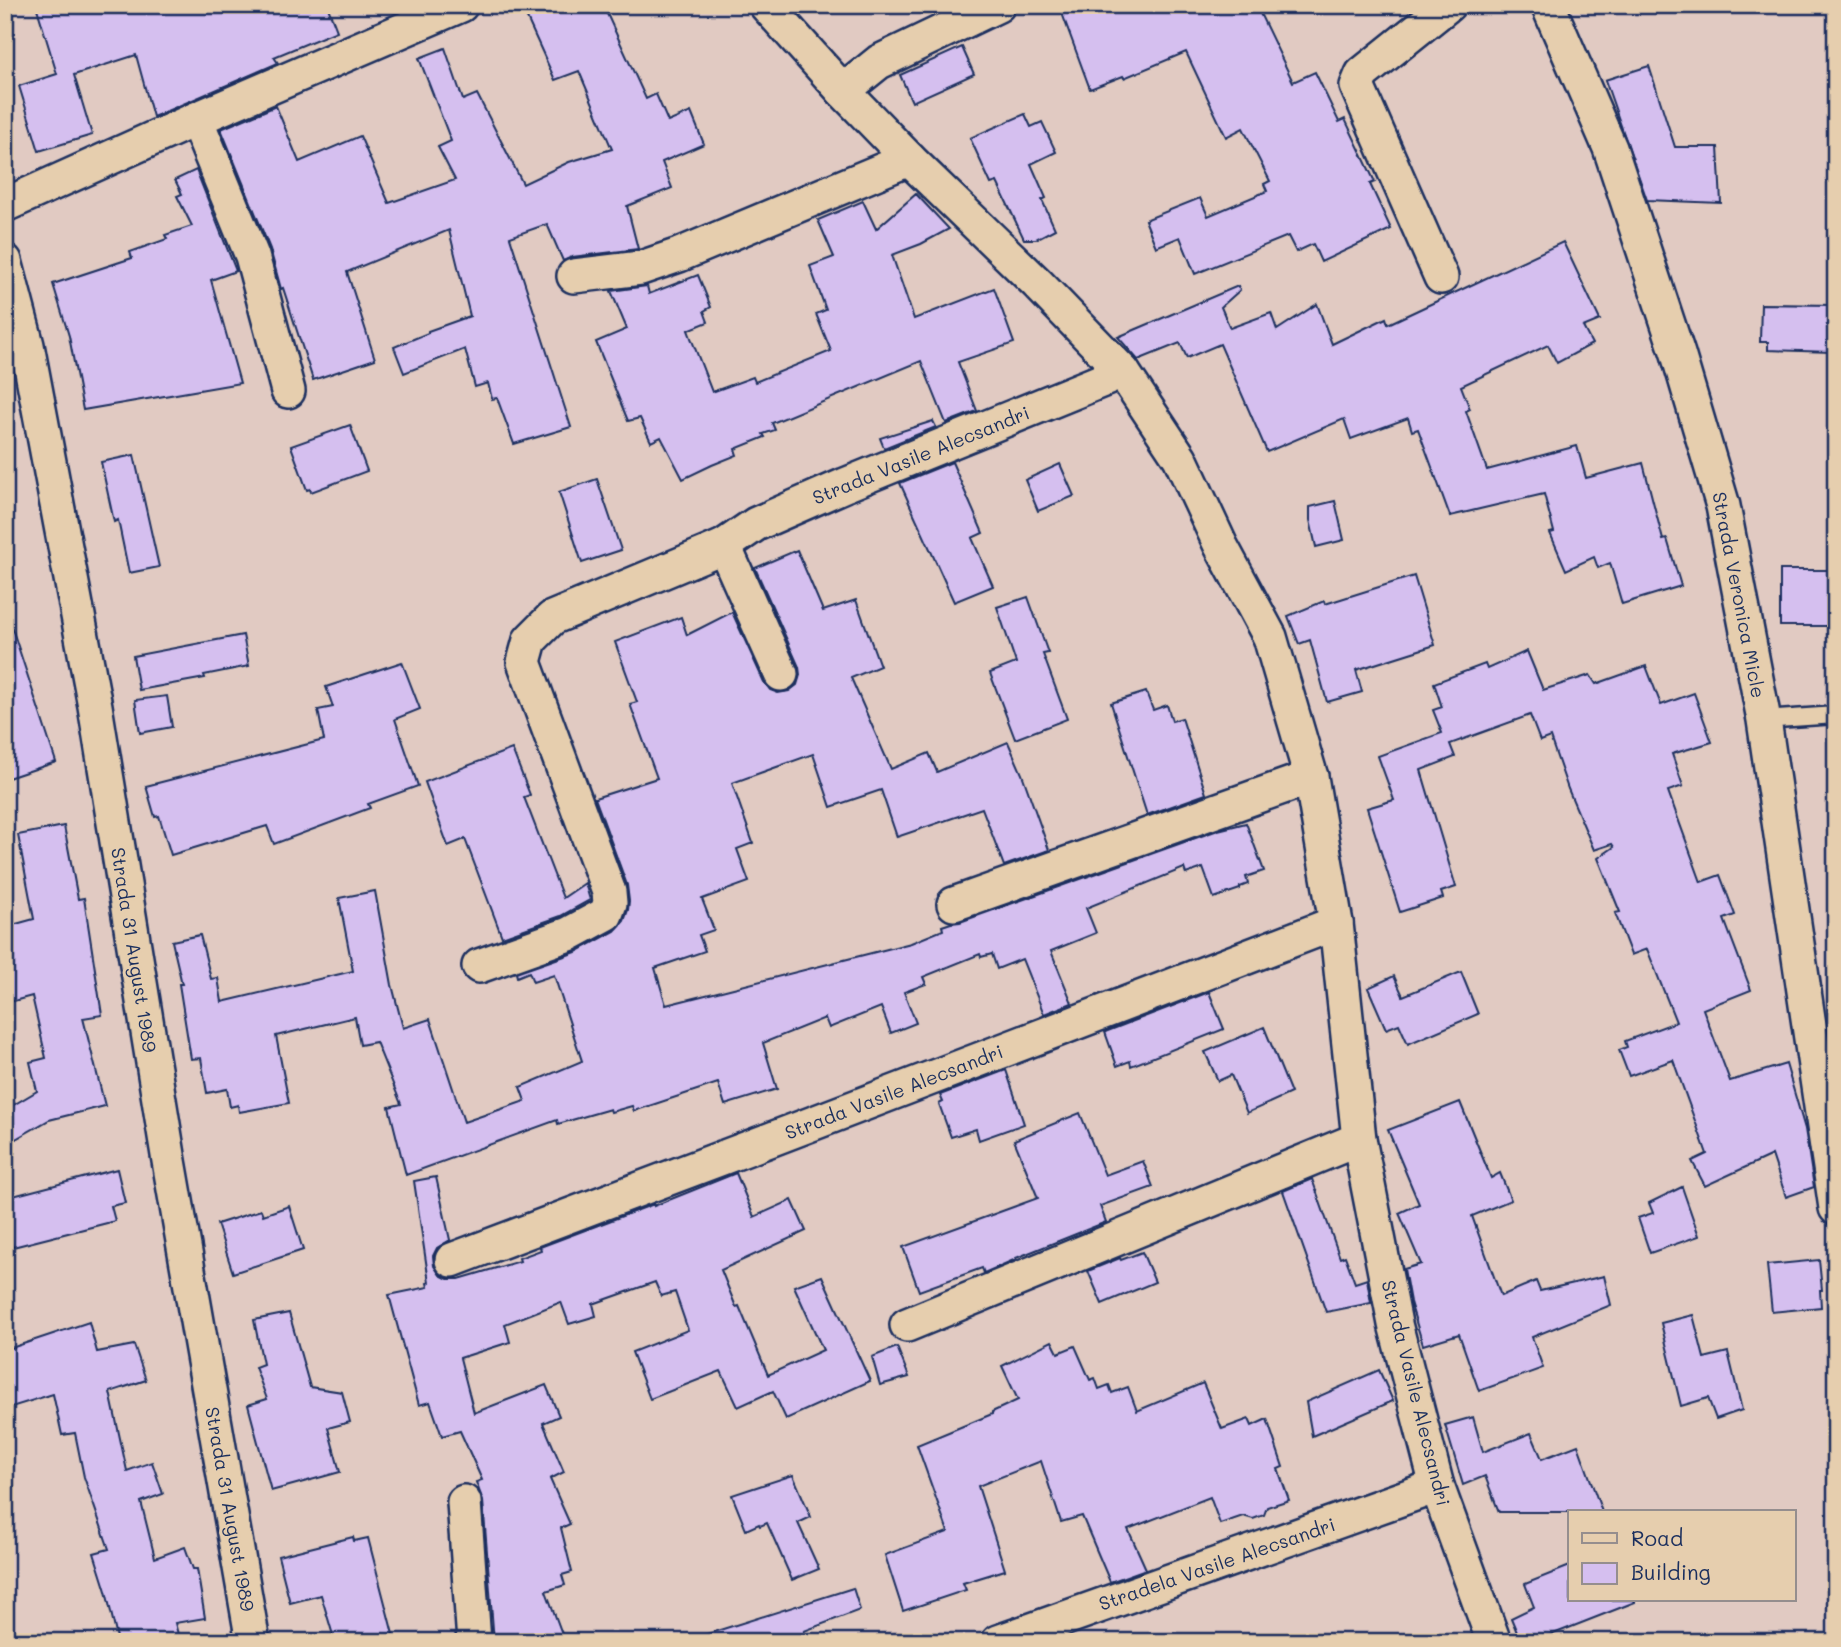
<svg xmlns="http://www.w3.org/2000/svg" width="1841" height="1647" font-family="Mali,sans-serif">
<style>
.building{fill:#d5bfef;stroke:#1b2f5e;stroke-width:2}
.lines{fill:none;stroke-linecap:round;stroke-linejoin:round}
.service-casing{stroke:#1b2f5e;stroke-width:21}
.minor-casing{stroke:#1b2f5e;stroke-width:38}
.service{stroke:#e6ceae;stroke-width:16}
.minor{stroke:#e6ceae;stroke-width:33}
.labels{text-anchor:middle;stroke-width:6;stroke-linejoin:round;paint-order:stroke}
.street-label{font-size:19px;fill:#1b2f5e;stroke:#e6ceae}
</style>
<rect width="100%" height="100%" fill="#e1cac2"/>
<filter id="ink" filterUnits="userSpaceOnUse"><feTurbulence type="fractalNoise" baseFrequency=".0143" numOctaves="2"/><feDisplacementMap in="SourceGraphic" scale="14" xChannelSelector="R" yChannelSelector="G"/><feConvolveMatrix kernelMatrix="1 2 1 2 8 2 1 2 1" color-interpolation-filters="sRGB"/></filter>
<g filter="url(#ink)">
<g class="building">
<path d="M36 5H327L337 31 274 57 278 63 153 117 136 55 74 75 92 135 39 151 19 86 57 74Z"/>
<path d="M521 5H603L646 99 656 94 668 122 691 112 704 144 662 162 672 188 627 206 638 249 572 257 563 261 547 224 510 237 571 427 514 444 497 398 492 399 488 383 475 387 465 349 404 373 394 347 428 333V331L470 316 449 230 347 272 375 359 313 380 283 288 281 289 270 249 221 129 276 106 299 162 360 136 389 203 455 180 438 147 451 141 419 58 445 48 463 100 477 94 523 184 569 162 612 149 579 71 555 80Z"/>
<path d="M1059 5H1256L1293 82 1315 72 1339 122 1345 119 1375 182 1370 184 1391 229 1321 262 1313 244 1296 252 1288 236 1195 274 1180 237 1156 247 1145 220 1200 198 1208 216 1267 191 1264 184 1270 181 1243 128 1226 137 1186 52 1124 78 1123 76 1090 89Z"/>
<path d="M962 47 974 74 912 102 900 75Z"/>
<path d="M1649 66 1675 147H1718L1721 203 1647 200 1605 80Z"/>
<path d="M1025 114 1031 127 1042 122 1056 152 1031 164 1046 198 1042 200 1055 229 1036 239H1024L997 182 991 184 970 138Z"/>
<path d="M196 170 236 271 211 280 240 383 83 410 69 336 53 284 132 258 130 252 167 239 165 235 192 226 177 196 182 194 175 180Z"/>
<path d="M916 194 949 229 921 244 892 255 914 319 994 288 1014 343 958 362 977 411 946 423 921 361 772 423 775 430 763 434 765 437 735 449 737 455 712 465 683 479 661 437 651 442 640 418 628 421 596 342 627 329 611 291 647 286 649 294 698 275 711 307 704 311 708 322 688 330 712 392 753 377 755 382 831 351 816 314 826 310 810 266 834 257 818 220 863 201 876 229Z"/>
<path d="M1563 242 1600 320 1583 327 1592 344 1557 363 1548 345 1461 386 1470 409 1466 411 1487 470 1577 446 1586 478 1643 463 1663 540 1667 539 1681 586 1622 604 1610 563 1598 568 1594 557 1566 570 1550 533 1554 532 1544 494 1450 516 1418 429 1412 431 1408 418 1351 439 1344 419 1267 452 1220 344 1187 358 1180 343 1138 360 1118 337 1238 286 1240 290 1221 307 1230 328 1271 313 1277 330 1317 304 1332 344 1386 318 1388 324Z"/>
<path d="M1761 304 1833 305 1831 352 1768 350V342H1760Z"/>
<path d="M933 421 936 427 884 448 880 438Z"/>
<path d="M350 425 367 471 311 492 310 489 307 490 291 446Z"/>
<path d="M134 455 159 567 129 573 118 520 114 522 101 462Z"/>
<path d="M952 462 983 533 972 538 993 586 954 602 900 483Z"/>
<path d="M1060 464 1074 496 1038 511 1025 480Z"/>
<path d="M597 479 621 550 582 563 559 492Z"/>
<path d="M1335 501 1344 540 1316 547 1310 520V507Z"/>
<path d="M797 550 823 611 856 600 880 666 851 678 891 769 929 753 937 772 1008 742 1022 774 1049 850 1004 866 982 808 897 837 881 790 831 807 813 754 732 783 753 843 737 849 749 882 702 899 714 930 699 935 705 951 655 968 666 1005 911 943 943 930 942 926 951 923 960 922 1218 830 1246 823 1264 871 1246 877 1248 884 1240 887V889L1214 898 1203 868 1186 874 1184 868 1086 908 1096 933 1051 951 1072 1003 1044 1014 1022 959 997 969 992 954 981 957 980 954 923 977 926 984 904 992 916 1023 891 1033 881 1007 829 1028 825 1018 763 1043 777 1089 725 1105 718 1083 634 1111 632 1106 611 1112 610 1109 558 1124 557 1120 406 1175 389 1107 401 1104 376 1042 360 1045 355 1017 276 1036 289 1103 239 1112 238 1105 230 1107 227 1089 207 1093 201 1058 191 1059 179 984H182L172 941 200 935 211 979 218 978 222 1002 353 971 339 898 375 891 392 985 403 1028 430 1019 464 1122 525 1101 520 1087 582 1061 554 975 533 982 529 972 517 977 516 973 576 952 615 931 624 921 628 910 629 901 627 885 595 798 657 778 630 704 637 702 615 642 681 617 687 635 732 612 764 682 770 690 778 693 789 691 797 685 800 675 799 667 755 568Z"/>
<rect x="1780" y="570" width="56" height="56"/>
<path d="M1414 576 1435 645 1356 670 1362 692 1327 702 1310 640 1299 644 1288 616 1324 601 1325 604Z"/>
<path d="M1028 597 1048 653 1043 654 1067 719 1015 739 990 673 1016 663 997 607Z"/>
<path d="M11 625 56 762 5 779V626Z"/>
<path d="M243 635 249 666 204 675 205 678 139 690 133 656Z"/>
<path d="M1527 651 1543 690 1590 675 1596 684 1646 666 1661 705 1694 693 1712 742 1672 754 1683 786 1668 791 1701 882 1720 875 1735 915 1724 919 1751 990 1703 1009 1730 1081 1786 1064 1805 1129 1814 1187 1786 1197 1772 1155 1705 1186 1692 1161 1707 1154 1673 1060 1629 1076 1619 1050 1627 1047 1625 1041 1676 1022 1647 949 1631 955 1615 913 1620 912 1598 858 1614 847 1612 844 1594 850 1568 789 1550 737 1540 741 1530 715 1450 744 1455 757 1421 770 1456 887 1441 892 1443 898 1400 912 1367 808 1394 800 1378 756 1442 733 1433 710 1442 707 1434 683 1485 664 1487 669Z"/>
<path d="M402 662 420 709 395 719 418 786 368 804 370 808 274 844 267 826 171 855 159 816 155 817 146 786 324 740 318 710 333 707 326 687Z"/>
<path d="M1146 692 1153 710 1167 705 1172 721 1182 718 1206 794 1147 815 1111 703Z"/>
<path d="M167 696 172 727 140 733 135 700Z"/>
<path d="M512 749 530 795 524 797 563 898 585 883 590 900 561 916 502 937 465 839 448 846 425 782Z"/>
<path d="M64 826 78 899 84 898 102 1015 83 1018 105 1106 49 1120 5 1145V1110L37 1091 30 1062 46 1058 32 996 10 1002 5 985V927L34 919 18 835Z"/>
<path d="M1461 972 1478 1014 1408 1044 1399 1024 1386 1029 1368 988 1394 976 1403 996Z"/>
<path d="M1209 992 1224 1029 1131 1066 1130 1061 1117 1066 1105 1032Z"/>
<path d="M1264 1027 1291 1093 1247 1113 1231 1075 1218 1081 1205 1052Z"/>
<path d="M1006 1070 1024 1124 979 1140 976 1129 951 1137 939 1104 943 1102 940 1095Z"/>
<path d="M1460 1102 1491 1178 1500 1173 1511 1200 1472 1216 1501 1296 1536 1281 1540 1291 1604 1276 1611 1305 1532 1337 1543 1368 1479 1391 1459 1334 1423 1345 1410 1302 1404 1269 1421 1264 1399 1213 1419 1204 1388 1130Z"/>
<path d="M1080 1113 1105 1175 1143 1161 1153 1187 1100 1206 1106 1222 1016 1258V1259L984 1273 982 1268 919 1291 903 1247 1038 1198 1014 1140Z"/>
<path d="M117 1169 125 1203 111 1206 115 1221 13 1247 5 1223V1198Z"/>
<path d="M736 1173 754 1217 792 1200 806 1231 721 1270 736 1307 739 1306 768 1375 823 1350 794 1286 822 1276 870 1381 786 1419 773 1391 738 1407 721 1371 650 1399 632 1352 688 1330 675 1292 661 1296 655 1282 593 1304 596 1316 569 1324 561 1302 505 1324 510 1342 460 1358 474 1413 546 1385 559 1416 543 1423 564 1472 550 1479 570 1524 561 1528 572 1572 562 1575 565 1585 546 1591 565 1642H494L483 1501 476 1482 482 1480 460 1431 442 1436 430 1402 419 1405 389 1295 428 1287 427 1283 429 1282 414 1181 436 1177 450 1240 437 1248 433 1256 434 1266 440 1275 448 1279H459L520 1261 519 1258 541 1250 540 1247 654 1204V1206Z"/>
<path d="M1312 1179 1340 1258 1345 1256 1355 1283 1367 1279 1371 1303 1326 1312 1283 1191Z"/>
<path d="M1682 1187 1699 1236 1650 1253 1638 1218 1653 1213 1649 1203Z"/>
<path d="M289 1206 303 1250 233 1273 217 1224 261 1210 263 1215Z"/>
<path d="M1142 1252 1155 1282 1102 1304 1088 1271 1120 1258 1121 1260Z"/>
<path d="M1819 1260 1822 1290H1820L1821 1307 1772 1312 1767 1265Z"/>
<path d="M289 1313 310 1387 342 1392 350 1422 328 1428 340 1472 271 1491 248 1405 267 1399 255 1367 263 1364 254 1320Z"/>
<path d="M1693 1315 1704 1358 1728 1352 1742 1410 1716 1419 1708 1398 1681 1406 1661 1323Z"/>
<path d="M89 1322 97 1352 134 1345 146 1380 110 1392 127 1471 152 1462 163 1494 141 1502 155 1558 185 1547 193 1569H197L205 1618 175 1623 180 1642H118L106 1591 94 1553 109 1549 84 1477 75 1433 62 1435 53 1394 5 1409V1350Z"/>
<path d="M1052 1341 1058 1353 1075 1346 1090 1380 1095 1378 1099 1389 1109 1385 1112 1393 1128 1387 1137 1411 1203 1383 1222 1429 1249 1419 1252 1426 1267 1419 1283 1467 1278 1469 1289 1500 1267 1507 1264 1515 1253 1519 1243 1516 1220 1524 1210 1497 1128 1529 1146 1569 1110 1582 1082 1516 1061 1522 1041 1461 978 1486 1005 1570 963 1583 966 1590 903 1611 885 1555 948 1532 917 1445 992 1414V1412L1018 1400 1002 1366Z"/>
<path d="M897 1347 909 1377 880 1385 872 1357Z"/>
<path d="M1379 1370 1393 1401 1312 1436 1306 1402Z"/>
<path d="M1473 1417 1483 1452 1531 1433 1542 1459 1578 1445 1602 1512H1499L1485 1476 1463 1485 1445 1425Z"/>
<path d="M793 1475 811 1517 798 1523 819 1569 792 1580 767 1523 760 1526 759 1524 746 1530 732 1495Z"/>
<path d="M353 1537 354 1541 368 1538 395 1642H335L321 1595 290 1603 278 1556Z"/>
<path d="M1570 1566V1600H1635V1602L1533 1642H1521L1511 1618 1534 1607 1525 1584Z"/>
<path d="M853 1588 860 1610 804 1631 806 1637 789 1642H705L704 1635Z"/>
</g>
<g class="lines">
<g class="service-casing">
<path id="service" d="M1764 720 1836 715"/>
</g>
<g class="minor-casing">
<g id="minor">
<path d="M766 5 843 91 909 159 1037 283 1123 372 1180 458 1221 546 1270 637 1311 777 1336 923 1359 1139 1395 1324 1437 1486 1494 1642"/>
<path d="M1548 5 1610 148 1678 354 1723 506 1764 720 1836 1208"/>
<path d="M843 91 879 62 998 5"/>
<path d="M196 119 252 256 288 391"/>
<path d="M5 205 196 119 461 5"/>
<path d="M5 261 27 345 95 706 168 1155 253 1642"/>
<path d="M574 276 641 268 679 255 909 159"/>
<path d="M1441 277 1357 86 1362 74 1448 5"/>
<path d="M724 546 781 674"/>
<path d="M954 904 1311 777"/>
<path d="M479 966 569 934 606 914 610 903 609 892 524 662 530 640 552 618 710 552 724 546 756 524 845 485 1123 372"/>
<path d="M452 1260 772 1139 1336 923"/>
<path d="M907 1325 1359 1139"/>
<path d="M464 1502 474 1642"/>
<path d="M998 1642 1437 1486"/>
</g>
</g>
<use href="#service" class="service"/>
<use href="#minor" class="minor"/>
</g>
</g>
<g class="labels">
<g class="street-label">
<text transform="translate(921 455) rotate(-22)" y="7">Strada Vasile Alecsandri</text>
<text transform="translate(1739 595) rotate(79)" y="7">Strada Veronica Micle</text>
<text transform="translate(134 950) rotate(81)" y="7">Strada 31 August 1989</text>
<text transform="translate(894 1092) rotate(-21)" y="7">Strada Vasile Alecsandri</text>
<text transform="translate(1416 1393) rotate(76)" y="7">Strada Vasile Alecsandri</text>
<text transform="translate(230 1509) rotate(80)" y="7">Strada 31 August 1989</text>
<text transform="translate(1217 1564) rotate(-19)" y="7">Stradela Vasile Alecsandri</text>
</g>
</g>
<rect width="1841" height="1647" fill="none" stroke="#e6ceae" stroke-width="28"/>
<rect x="14" y="14" width="1813" height="1619" fill="none" stroke="#1b2f5e" stroke-width="2.5" filter="url(#ink)"/>
<rect x="1568" y="1510" width="228" height="91" fill="#e6ceae" stroke="#958e8e" stroke-width="2"/>
<rect x="1582" y="1533" width="35" height="10" fill="#e6ceae" stroke="#958e8e" stroke-width="2"/>
<text x="1631" y="1546" font-size="21" fill="#1b2f5e">Road</text>
<rect x="1582" y="1563" width="35" height="21" fill="#d5bfef" stroke="#958e8e" stroke-width="2"/>
<text x="1631" y="1580" font-size="21" fill="#1b2f5e">Building</text>
</svg>
